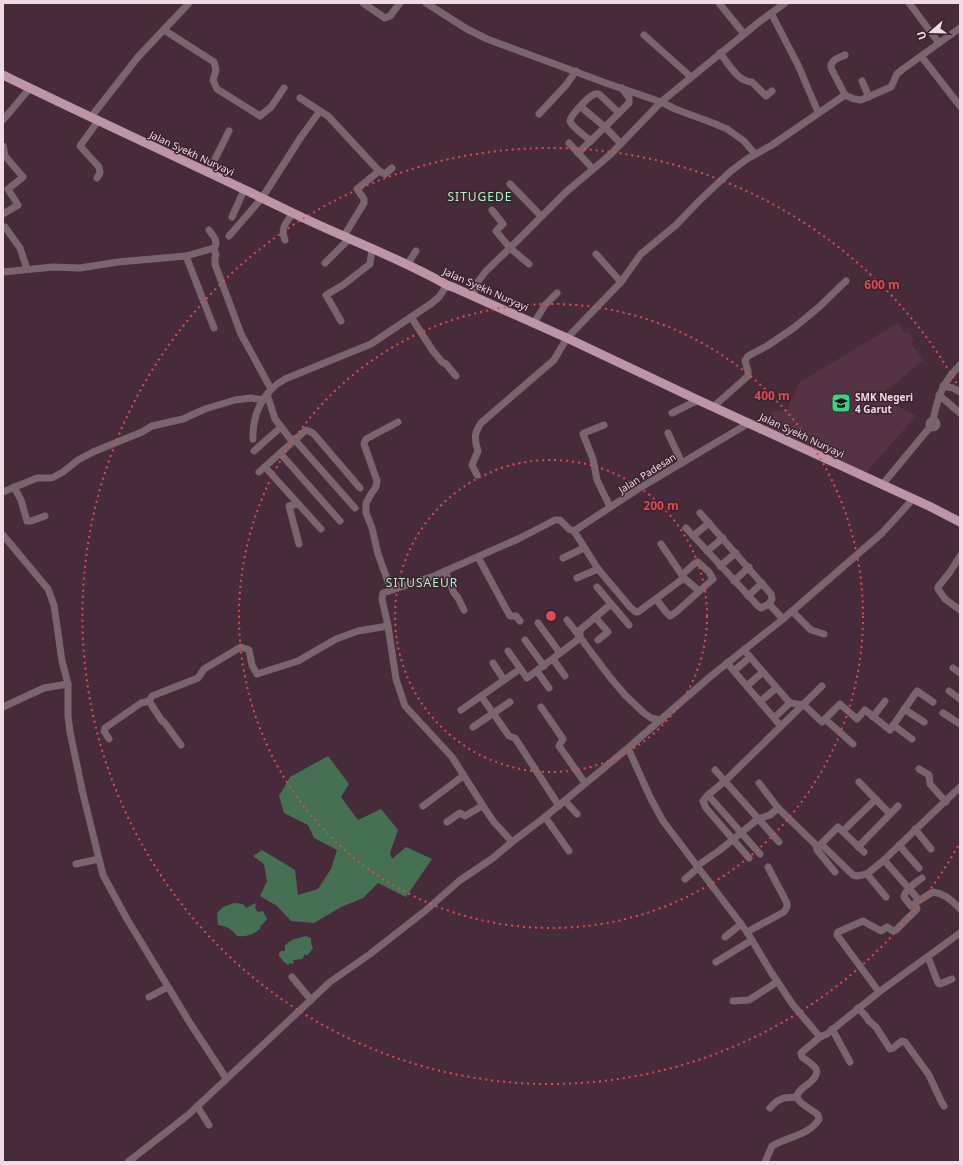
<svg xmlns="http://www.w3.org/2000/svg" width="963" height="1165" font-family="'Noto Sans',sans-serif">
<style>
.built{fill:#563245}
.forest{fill:#457053}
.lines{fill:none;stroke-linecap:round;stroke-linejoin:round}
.minor{stroke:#7a656f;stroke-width:7}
.major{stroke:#bd94a8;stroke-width:9}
.ring{fill:none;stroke:#db4c4e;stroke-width:2;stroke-dasharray:2 4}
.labels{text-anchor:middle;stroke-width:3;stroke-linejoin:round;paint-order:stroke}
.street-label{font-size:10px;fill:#eedbe4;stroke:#3d2130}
.poi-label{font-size:10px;font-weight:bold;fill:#eedbe4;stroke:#3d2130;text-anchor:start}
.quarter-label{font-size:12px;letter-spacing:1px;fill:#acf6c4;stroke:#3d2130}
.centre{fill:#db4c4e;stroke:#3d2130;stroke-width:2}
.ring-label{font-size:12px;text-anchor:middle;font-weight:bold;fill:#db4c4e;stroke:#3d2130;stroke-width:3;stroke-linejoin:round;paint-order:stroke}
</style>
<rect width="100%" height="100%" fill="#482b3a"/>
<path class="built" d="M898 323 905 333 908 332 914 339 911 344 924 360 879 396 916 416 866 472 764 427 771 412 787 410 799 383Z"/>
<g class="forest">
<path d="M328 756 349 784 341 797 358 820 381 809 398 830 390 853 392 859 406 847 432 859 406 897 378 883 363 898 341 907 314 923 291 921 277 906 260 896 267 881 264 864 253 856 262 850 295 870 298 895 318 889 331 869 337 850 314 838 308 825 284 813 279 796 290 777Z"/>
<path d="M234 903 243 904 246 908 256 903 255 908 258 912 263 911 267 919 263 924 261 925 260 929C252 935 247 937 237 936 232 929 226 926 218 925L217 913 223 907Z"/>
<path d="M306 936 311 938V943L313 948 307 956 305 954 302 959 293 960 294 963 292 964 290 963 288 965 284 962 279 956V953L281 951H285V945L292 940Z"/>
</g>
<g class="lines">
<g class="minor">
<path d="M363 3 385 18 390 16 400 3"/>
<path d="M426 3 467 29 487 39 606 83 661 102 675 109 713 123 727 129 744 141 755 154"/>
<path d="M719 3 744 34"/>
<path d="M909 3 939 43"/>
<path d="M771 13 798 65 818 112"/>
<path d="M164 30 214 62 216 70 213 80 217 89 260 116 271 107 284 88"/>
<path d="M644 35 691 77"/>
<path d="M720 53C728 63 738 82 752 82L766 96 772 91"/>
<path d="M921 56 960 106"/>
<path d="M862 81 869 97"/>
<path d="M845 95 831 68C830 60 839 58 845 55"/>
<path d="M300 98 320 111"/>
<path d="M581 107 605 127 621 144"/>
<path d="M539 114 566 85 576 71"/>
<path d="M91 117 138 57 189 3"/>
<path d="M3 120 30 88"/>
<path d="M591 141C586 137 571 126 570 121 570 116 588 97 593 95 596 93 596 94 599 94L619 113"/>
<path d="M569 143 593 169"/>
<path d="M3 146 5 156 23 177 8 189 18 205 3 214"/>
<path d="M578 153 605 127 629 103V98L622 88"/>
<path d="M379 171 385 174 392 168"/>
<path d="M208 173 229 131"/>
<path d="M97 178 100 173 99 167 80 146 98 121"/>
<path d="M510 184 541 216"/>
<path d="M492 210 503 224 496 231 510 248 529 264"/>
<path d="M232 217 244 190"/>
<path d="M3 227H5L20 248 27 269"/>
<path d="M209 230C213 236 219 241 214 248"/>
<path d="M229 236 262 198 301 137 320 111 328 116 379 171 357 189 364 199V203L344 236"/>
<path d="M285 240C280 228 286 223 293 213"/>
<path d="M596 254 621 282"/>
<path d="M186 256 214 328"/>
<path d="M325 263 349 239"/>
<path d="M407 265 416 251"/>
<path d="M3 272 53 267 80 268 118 262 186 256 214 248 216 255 215 257V264L241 334 271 389"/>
<path d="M473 296 477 283 486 271 510 248 566 192 611 154 661 102 759 22 785 3"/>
<path d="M411 317 433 351 442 362 446 364 456 376"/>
<path d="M341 321 326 295 343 285 370 264 372 249"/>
<path d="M534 323 545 305 557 293"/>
<path d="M943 386 953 388 960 392"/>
<path d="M267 394 275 419 292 441"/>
<path d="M939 395 960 413"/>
<path d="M713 407 748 376V371L745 361 748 356 767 346 795 327 819 307 846 281"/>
<path d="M672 413 698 400"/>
<path d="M933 420C938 396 943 382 960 365"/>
<circle cx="933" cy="424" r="4"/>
<path d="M604 425 584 433 583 434 593 459 597 480 610 507"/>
<path d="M668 433 682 463"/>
<path d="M253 439C252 415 263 391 285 379L371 344 432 303 439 297 447 285"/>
<path d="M294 439 355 508"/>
<path d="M254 451 281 427"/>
<path d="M280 453 340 521"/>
<path d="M265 467 321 529"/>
<path d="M259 472 306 430 313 433 360 488"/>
<path d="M477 475 472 465 478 451C474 438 474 434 481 423L554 360 567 338 621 282 641 254 676 225 700 200 731 171 747 159 772 145 845 95 854 99 861 100 891 87 897 74 903 69 960 28"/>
<path d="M882 485 930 427"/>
<path d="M14 487 21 500 27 521H31L45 516"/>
<path d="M3 492 37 478H52L63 472 78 460 93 452 142 432 152 426 183 419 205 409 235 400 251 398 263 400"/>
<path d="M298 504 289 506 299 544"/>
<path d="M700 513 771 594 772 599 769 604 783 619"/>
<path d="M686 528 758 606 761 608 769 604"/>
<path d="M574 531 598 569 577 578"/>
<path d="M3 535 48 589 54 605 62 661 68 684V716L70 732 83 794 103 875 127 919 190 1023 226 1078"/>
<path d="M693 536 709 523"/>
<path d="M661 544 684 578 699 591"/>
<path d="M707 551 723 538"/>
<path d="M960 556 950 572 938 587V589L945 599 960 610"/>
<path d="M478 557 510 616H516L520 621"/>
<path d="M563 558 584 548"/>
<path d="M720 566 736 553"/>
<path d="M598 569 630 607 636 612H638L684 578"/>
<path d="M445 571 454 593 458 598 464 610"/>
<path d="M734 581 749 567"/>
<path d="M597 587 629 625"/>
<path d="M391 590 378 554 372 528 366 513V503L371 494 376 487 377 481 364 444 366 439 398 422"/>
<path d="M748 596 762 583"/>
<path d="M656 599 666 612 670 616 676 612 713 579 709 572 698 562 694 564 682 575"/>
<path d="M792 611 811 630 824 634"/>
<path d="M595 617 608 632 598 640"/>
<path d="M567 620 609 676 625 695 644 713 651 718 661 720"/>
<path d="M538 623 560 653"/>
<path d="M525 640 544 666"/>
<path d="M744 650 790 703 804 705 822 722 840 704 857 719 865 710 890 730 917 691 933 702"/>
<path d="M508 651 527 678 580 638V630L611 604"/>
<path d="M553 659 565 676"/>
<path d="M493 663 504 680"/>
<path d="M727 663 779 724"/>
<path d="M953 668 960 673"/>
<path d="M735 670 750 657"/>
<path d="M537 671 549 688"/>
<path d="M748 685 763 672"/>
<path d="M949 691 960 699"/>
<path d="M481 696 509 736 515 738 559 806"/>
<path d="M149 701 162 721 164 722 181 745"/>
<path d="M761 701 776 688"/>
<path d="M3 707 44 688 68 684"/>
<path d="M541 707 563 739 559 746 585 783"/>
<path d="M904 709 924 722"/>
<path d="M461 710 520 669"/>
<path d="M943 713 960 724"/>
<path d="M775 717 790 703"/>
<path d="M873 717 885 701"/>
<path d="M825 719 853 744"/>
<path d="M893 725 912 739"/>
<path d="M473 727 510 702"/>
<path d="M109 739 104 731 105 728 141 703 149 701 152 696 198 678 204 669 241 647 249 650 252 665 257 674 298 661 336 639 358 631 388 626"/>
<path d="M628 748 650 797 663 821 747 932 771 972 793 1005 820 1037 827 1034 879 992 960 933"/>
<path d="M919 769 929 775 930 784 946 802"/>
<path d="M715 770 779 842"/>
<path d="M859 782 890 814"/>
<path d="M759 783 778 808"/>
<path d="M708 795 760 854"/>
<path d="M565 801 577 814"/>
<path d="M423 806 463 776"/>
<path d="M545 817 569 851"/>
<path d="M447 822 460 813 465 816 482 806"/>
<path d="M915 829 931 849"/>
<path d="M843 831 876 799"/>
<path d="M512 842 494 822 487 812 452 757 405 706 396 679 388 626 382 599 383 593 434 576 518 539 555 520H560L569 529 574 531 638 489 749 423"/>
<path d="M816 845 817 850 835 872"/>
<path d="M820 845 838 827 864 852"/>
<path d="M899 845 919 868"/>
<path d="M858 847 898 806"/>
<path d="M749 858 706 808 703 801 708 795 725 781 822 686"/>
<path d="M884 860 919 900"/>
<path d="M76 864 99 859"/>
<path d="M697 866 720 850 758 819 770 815 778 808 816 845 823 846 853 875 857 876 867 874 884 860 960 787"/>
<path d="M867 874 886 897"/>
<path d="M685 879 698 868"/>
<path d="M911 906 904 897C905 889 915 883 922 878"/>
<path d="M747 932 784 912 787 907V903L768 867"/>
<path d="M725 937 741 924"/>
<path d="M928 957 938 983 940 984 952 979"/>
<path d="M716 962 752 940"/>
<path d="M292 977 311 1000"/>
<path d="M879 992 837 935 838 932 863 921 881 931 887 927 893 931 896 930 917 909 915 904V903L933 892C944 893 953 901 960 909"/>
<path d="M149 997 168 987"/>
<path d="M733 1001 749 1000 777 982"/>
<path d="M858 1008 865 1015 869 1021 876 1027 890 1049 893 1048 902 1041 905 1042 929 1075 941 1101 944 1106"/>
<path d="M832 1029 850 1062"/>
<path d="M197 1106 209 1125"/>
<path d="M770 1108C778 1098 785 1097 797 1097"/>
<path d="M128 1162 188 1115 330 982 370 954 425 911 459 881 493 858 512 842 545 817 628 748 711 676 783 619 882 533 913 499"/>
<path d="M765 1162 772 1146C787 1137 810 1135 819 1119L818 1115C814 1111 800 1104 798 1099 792 1089 821 1082 816 1069 813 1064 806 1060 802 1057L801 1053 820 1037"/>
</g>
<path class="major" d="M3 75C99 122 197 166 293 213 344 238 398 257 447 285L455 288 567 338 698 400 929 506 960 522"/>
</g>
<g class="ring">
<circle cx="551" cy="616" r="156"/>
<circle cx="551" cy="616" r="312"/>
<path d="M958 846A468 468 0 1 1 958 386"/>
</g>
<defs>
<g id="school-square" transform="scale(1)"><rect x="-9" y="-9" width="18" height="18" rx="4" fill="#34d881" stroke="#3d2130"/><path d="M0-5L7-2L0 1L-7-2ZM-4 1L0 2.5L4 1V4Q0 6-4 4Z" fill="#111"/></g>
</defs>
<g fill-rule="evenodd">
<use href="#school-square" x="841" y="403"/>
</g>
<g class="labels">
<g class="street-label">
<text transform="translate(192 153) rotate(25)" y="4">Jalan Syekh Nuryayi</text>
<text transform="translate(486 289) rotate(24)" y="4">Jalan Syekh Nuryayi</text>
<text transform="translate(802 435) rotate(25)" y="4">Jalan Syekh Nuryayi</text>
<text transform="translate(647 473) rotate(-32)" y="4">Jalan Padesan</text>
</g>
<g class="poi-label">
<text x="855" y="401">SMK Negeri<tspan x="855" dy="12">4 Garut</tspan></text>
</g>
<g class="quarter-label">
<text x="480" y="201">SITUGEDE</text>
<text x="422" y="587">SITUSAEUR</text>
</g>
</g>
<circle cx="551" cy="616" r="6" class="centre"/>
<g class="ring-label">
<text x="882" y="289">600 m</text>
<text x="772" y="400">400 m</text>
<text x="661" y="510">200 m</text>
</g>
<rect width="963" height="1165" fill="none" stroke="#eedbe4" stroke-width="8"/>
<g transform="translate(931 32) rotate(250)" stroke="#3d2130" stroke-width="3" paint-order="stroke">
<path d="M0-3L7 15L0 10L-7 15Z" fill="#eedbe4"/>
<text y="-6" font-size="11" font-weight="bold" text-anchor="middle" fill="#eedbe4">U</text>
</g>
</svg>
